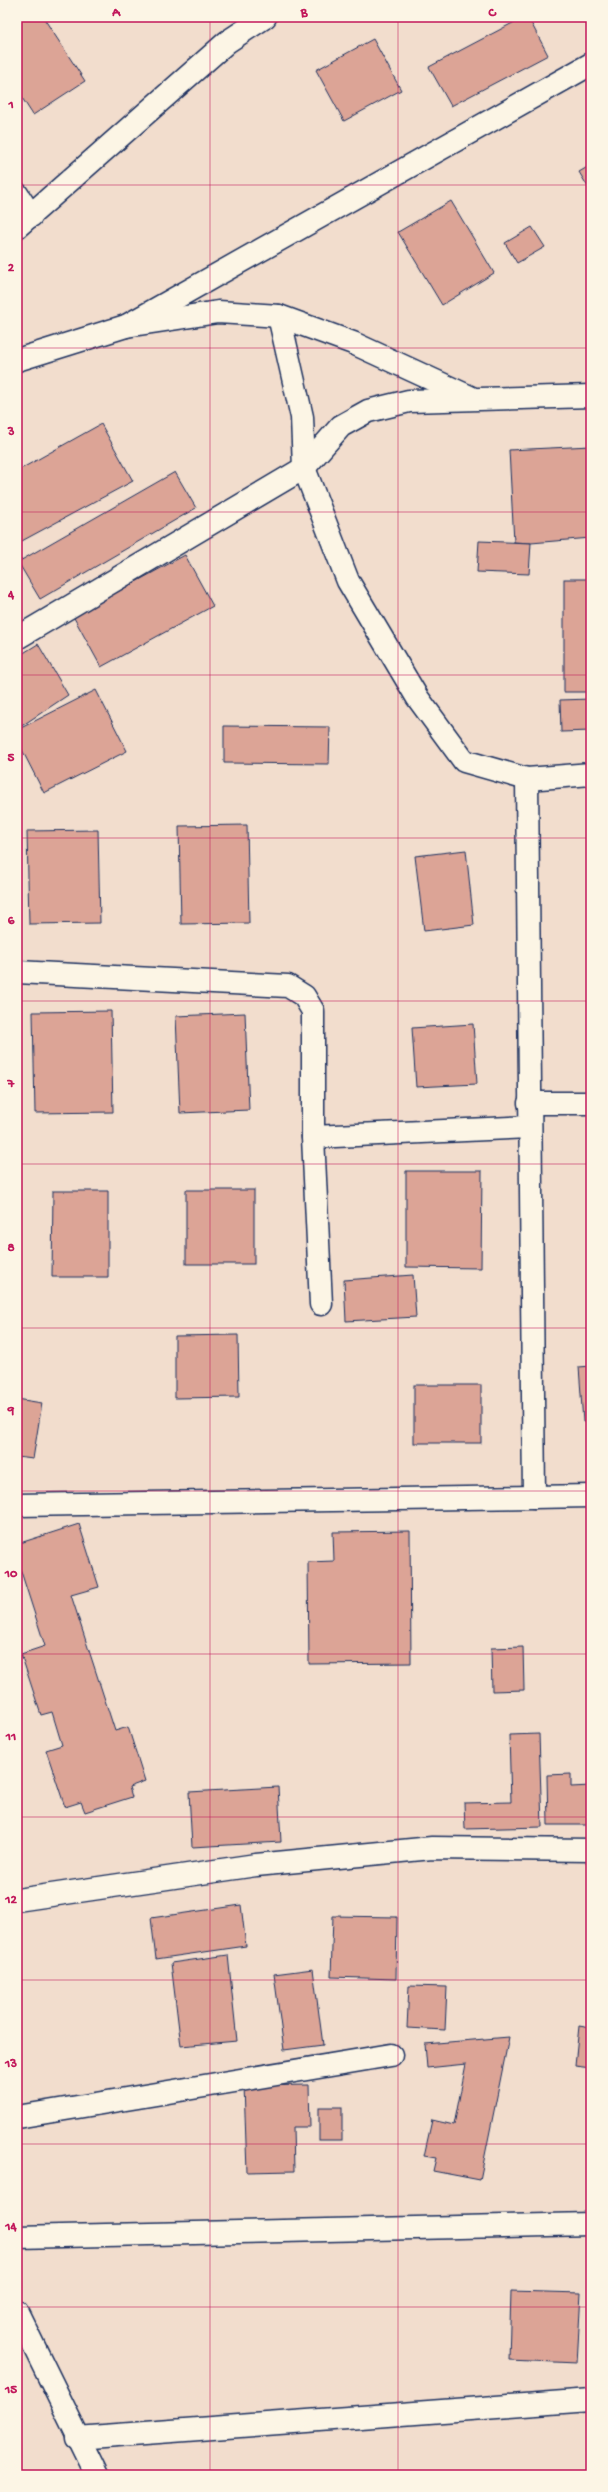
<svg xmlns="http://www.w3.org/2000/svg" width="608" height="2492" font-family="'Gochi Hand',sans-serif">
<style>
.building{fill:#dca496;stroke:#1b2f5e}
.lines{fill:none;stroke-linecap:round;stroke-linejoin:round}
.street-casing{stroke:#1b2f5e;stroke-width:25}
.street{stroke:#fcf5e5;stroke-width:22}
.grid{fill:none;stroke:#c2185b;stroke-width:1;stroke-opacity:0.55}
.neatline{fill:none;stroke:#c2185b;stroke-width:1.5}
.grid-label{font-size:13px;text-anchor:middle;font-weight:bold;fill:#c2185b}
</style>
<rect width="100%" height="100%" fill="#f2ddcd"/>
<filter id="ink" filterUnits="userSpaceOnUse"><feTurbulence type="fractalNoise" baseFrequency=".025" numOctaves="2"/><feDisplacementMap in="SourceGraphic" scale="8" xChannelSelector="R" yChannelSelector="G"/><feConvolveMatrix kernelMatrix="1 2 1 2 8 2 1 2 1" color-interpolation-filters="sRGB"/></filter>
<g filter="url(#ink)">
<g class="building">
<path d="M17 17H43L85 81 33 115 17 90Z"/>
<path d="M524 17H528L548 55 451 106 429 67Z"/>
<path d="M373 39 401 90 344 121 316 70Z"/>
<path d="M591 165V192L579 172Z"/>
<path d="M451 201 494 273 442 305 398 232Z"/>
<path d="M532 227 545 247 517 263 505 243Z"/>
<path d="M101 424 133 481 20 542 17 536V471Z"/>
<path d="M591 446V538L531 543 514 542 509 450Z"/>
<path d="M175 472 196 508 40 599 18 562Z"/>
<path d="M479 541 531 543 529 574 477 572Z"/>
<path d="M185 555 213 606 101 667 73 616Z"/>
<rect x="564" y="579" width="27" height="113"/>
<path d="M38 644 68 695 17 729V657Z"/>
<path d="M96 690 127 751 44 793 17 740V730Z"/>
<path d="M591 699V731L561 732 560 700Z"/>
<path d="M224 726 330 727 329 764 224 763Z"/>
<path d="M247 825 249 923 181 924 179 826Z"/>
<path d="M98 830 100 923 29 924 27 831Z"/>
<path d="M466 850 474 925 424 931 415 856Z"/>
<path d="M111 1011 113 1112 35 1113 33 1012Z"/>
<path d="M245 1013 249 1110 180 1113 176 1016Z"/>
<path d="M473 1024 477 1084 416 1087 412 1028Z"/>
<path d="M406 1171H482L481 1268 406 1267Z"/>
<rect x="186" y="1190" width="68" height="74"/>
<path d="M53 1191H108V1277H52Z"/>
<path d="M413 1275 416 1317 346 1321 344 1280Z"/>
<path d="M238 1335 239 1397 175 1398V1336Z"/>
<path d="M591 1366V1421L583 1422 579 1367Z"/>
<rect x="414" y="1385" width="67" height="58"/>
<path d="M17 1399 42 1403 33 1459 17 1457Z"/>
<path d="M79 1524 99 1587 71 1595 115 1731 128 1727 145 1781 129 1787 132 1797 85 1812 81 1802 65 1807 46 1750 62 1745 52 1712 41 1715 21 1654 45 1646 17 1559V1544Z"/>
<path d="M410 1531 411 1663 309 1664 308 1562 334 1561 333 1532Z"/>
<path d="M523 1647 524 1690 492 1691 491 1648Z"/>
<path d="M539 1734 542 1827 465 1829 464 1803 511 1802 509 1735Z"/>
<path d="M571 1774V1787L591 1786V1825H548L547 1775Z"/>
<path d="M278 1787 281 1842 192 1847 189 1792Z"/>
<path d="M241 1905 246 1946 156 1959 151 1918Z"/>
<path d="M333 1916 397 1917 396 1979 331 1977Z"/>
<path d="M228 1955 237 2041 181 2046 171 1963Z"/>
<path d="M313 1969 323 2045 284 2050 274 1974Z"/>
<path d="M409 1986 447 1987 445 2030 407 2028Z"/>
<path d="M579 2026 591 2028V2068L575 2066Z"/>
<path d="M509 2037 480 2180 433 2171 436 2158 424 2156 432 2120 454 2125 466 2064 427 2068 425 2044Z"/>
<path d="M309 2085 310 2127H293L294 2171 247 2172 244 2086Z"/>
<rect x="319" y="2107" width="23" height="33"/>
<path d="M511 2291 581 2293 577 2363 509 2360Z"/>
<path d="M17 2457 23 2475H17Z"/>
</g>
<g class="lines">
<g class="street-casing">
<g id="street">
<path d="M17 194 31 216"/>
<path d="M17 227 227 42 265 17"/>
<path d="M279 316 302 417 304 468 348 581 417 697 464 761 527 779 591 774"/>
<path d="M126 326 591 64"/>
<path d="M17 360 126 326 218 312 279 316 353 343 470 397"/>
<path d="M17 638 304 468 341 426 368 411 409 401 591 396"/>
<path d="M527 779 534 1497"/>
<path d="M17 972 288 986 304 996 313 1011V1137L321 1304"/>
<path d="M529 1103H591"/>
<path d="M313 1137 529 1127"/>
<path d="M17 1505 591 1496"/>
<path d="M17 1900 256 1865 432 1848 591 1850"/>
<path d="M17 2117 391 2055"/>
<path d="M17 2237 591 2224"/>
<path d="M17 2312 97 2475"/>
<path d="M77 2438 591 2400"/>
</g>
</g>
<use href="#street" class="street"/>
</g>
</g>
<path class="grid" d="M210 17V2475M398 17V2475M17 185H591M17 348H591M17 512H591M17 675H591M17 838H591M17 1001H591M17 1164H591M17 1328H591M17 1491H591M17 1654H591M17 1817H591M17 1980H591M17 2144H591M17 2307H591"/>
<rect width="608" height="2492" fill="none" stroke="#fcf5e5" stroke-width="44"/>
<rect x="22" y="22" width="564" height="2448" class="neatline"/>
<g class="grid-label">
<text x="116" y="16">A</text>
<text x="304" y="16">B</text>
<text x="492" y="16">C</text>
<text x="11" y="108">1</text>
<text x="11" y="271">2</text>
<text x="11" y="435">3</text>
<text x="11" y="598">4</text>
<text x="11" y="761">5</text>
<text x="11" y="924">6</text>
<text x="11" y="1087">7</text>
<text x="11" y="1251">8</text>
<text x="11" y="1414">9</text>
<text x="11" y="1577">10</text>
<text x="11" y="1740">11</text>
<text x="11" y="1903">12</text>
<text x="11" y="2067">13</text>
<text x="11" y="2230">14</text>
<text x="11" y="2393">15</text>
</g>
</svg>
